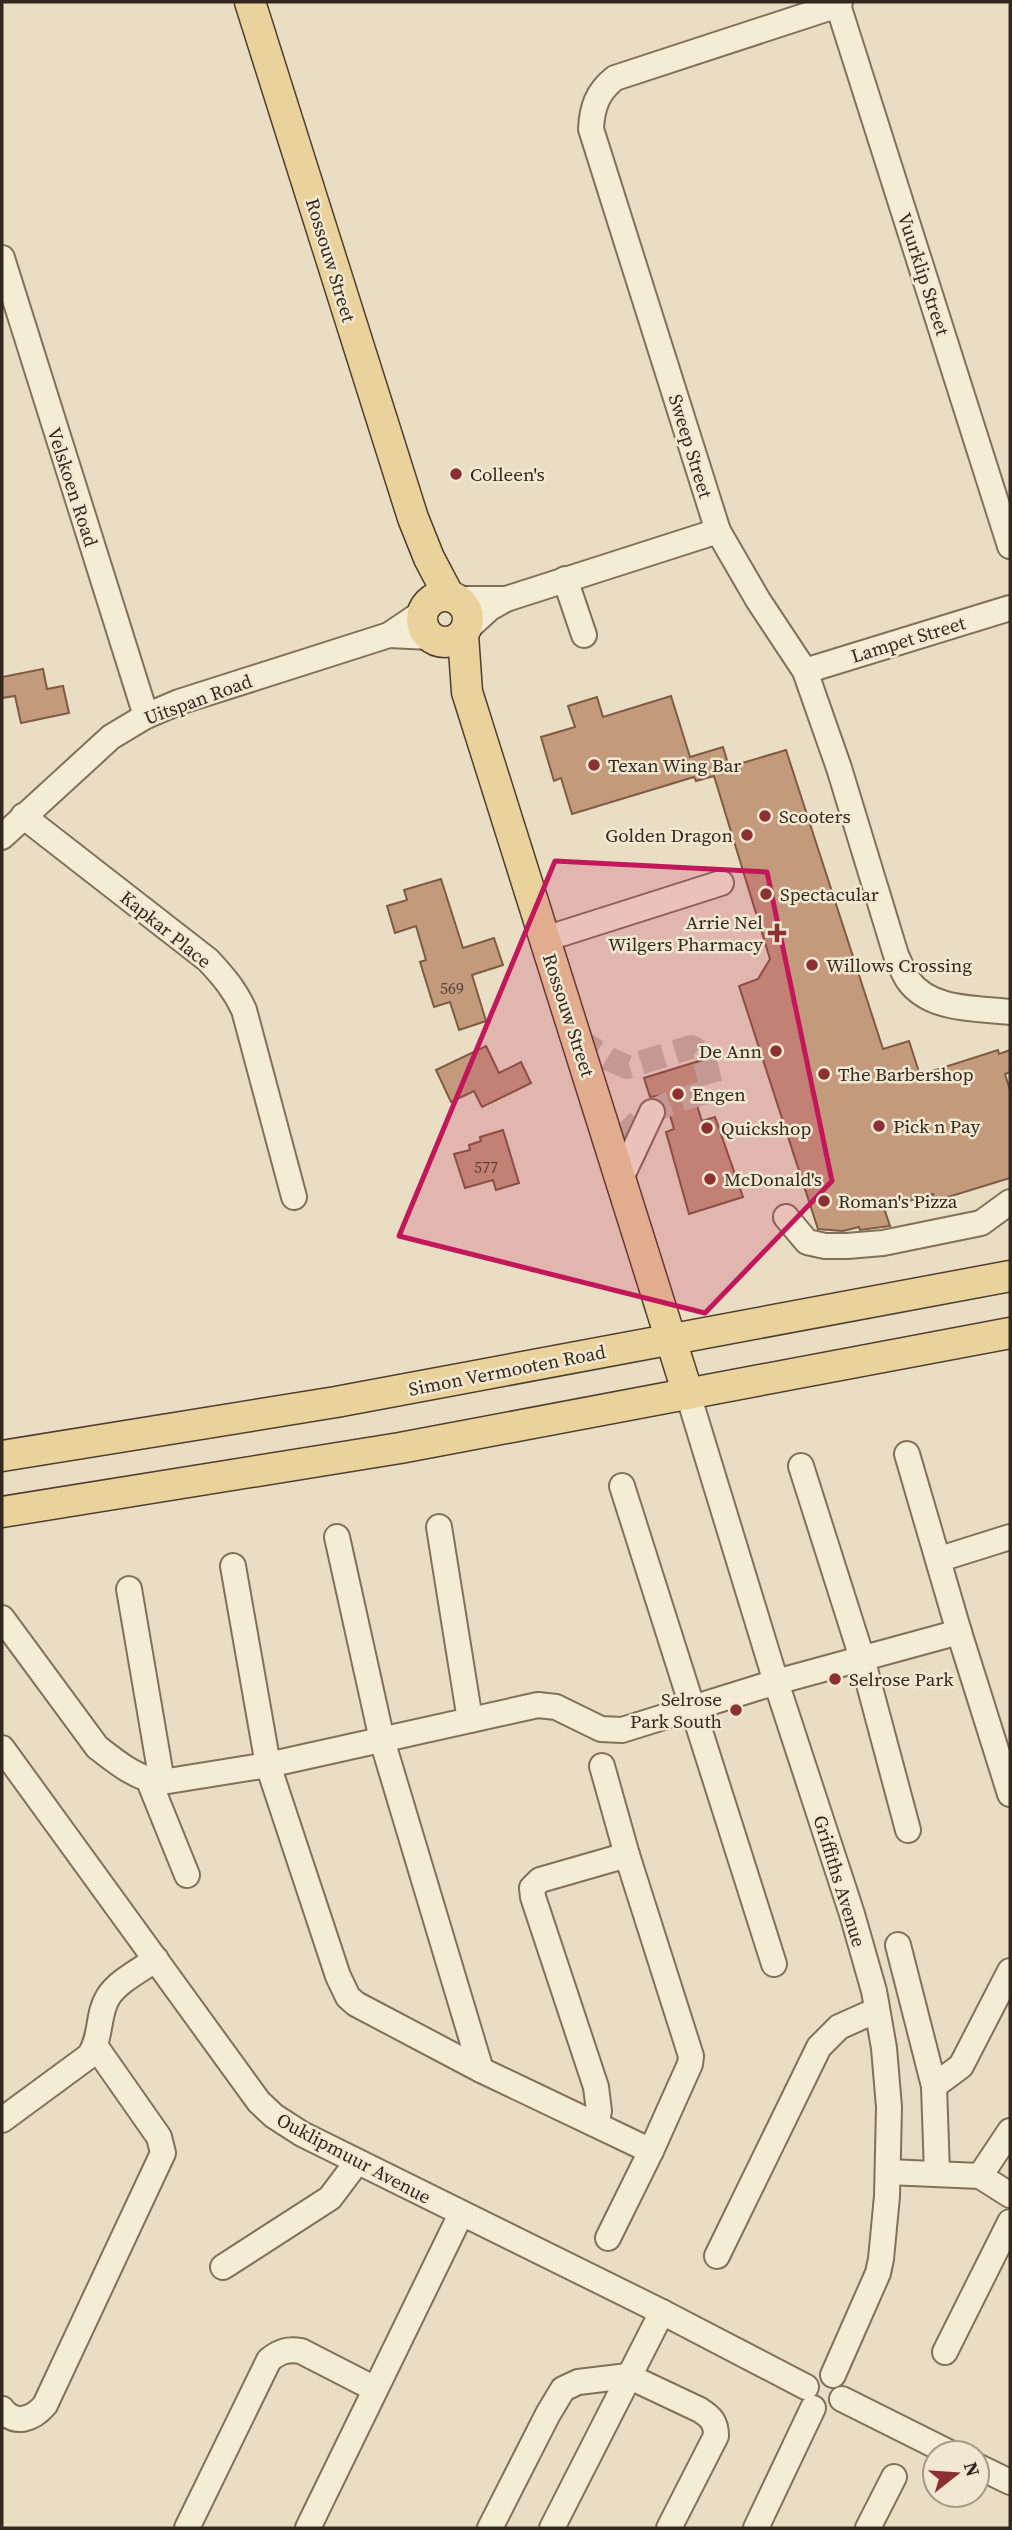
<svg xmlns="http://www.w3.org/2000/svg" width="1012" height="2530" font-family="'Source Serif 4',serif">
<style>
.building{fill:#c49a7c;stroke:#7f5b43;stroke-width:2}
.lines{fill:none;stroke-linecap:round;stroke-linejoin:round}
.minor-tunnel{stroke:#c5baa2;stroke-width:24;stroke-dasharray:24 12;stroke-linecap:butt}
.minor-casing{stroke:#82705b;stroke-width:28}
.major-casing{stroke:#503e2f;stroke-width:33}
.minor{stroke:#f5ecd5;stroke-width:24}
.major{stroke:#ead29d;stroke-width:30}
.marked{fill:#c2185b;fill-opacity:0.2;stroke:#c2185b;stroke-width:5;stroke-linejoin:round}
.poi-dot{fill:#8b3131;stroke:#f2e8d1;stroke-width:2.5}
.labels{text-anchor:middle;stroke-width:5;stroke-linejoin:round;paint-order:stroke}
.number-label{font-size:16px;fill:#574436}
.street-label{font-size:19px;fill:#33281e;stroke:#f2e8d1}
.poi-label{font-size:19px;fill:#33281e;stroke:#f2e8d1;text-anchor:start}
</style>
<rect width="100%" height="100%" fill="#e9dec3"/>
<g class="building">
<path d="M43 669 47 689 63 686 69 713 21 723 15 696 2 698V677Z"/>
<path d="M671 696 690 757 723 747 729 767 786 750 883 1049 909 1041 920 1075 998 1050 999 1054 1010 1050V1072L1005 1074 1010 1090V1178L935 1201 933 1194 884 1208 890 1226 860 1230 859 1227 843 1231 818 1229 739 986 758 979 770 959 714 776 696 781 694 777 572 814 561 778 554 781 541 737 575 727 568 706 597 697 603 717Z"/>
<path d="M441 879 463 948 494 938 503 965 472 975 486 1021 459 1030 450 1002 434 1007 420 962 426 960 416 926 395 933 387 906 407 900 404 890Z"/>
<path d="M486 1046 499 1073 521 1062 531 1083 482 1107 474 1091 451 1102 436 1070Z"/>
<path d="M702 1060 709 1082 691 1087 702 1121 715 1117 743 1197 689 1214 666 1132 674 1129 664 1095 650 1097 644 1078Z"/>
<path d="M503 1130 519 1183 496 1190 493 1180 465 1188 454 1154 470 1150 469 1145 481 1141 480 1137Z"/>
</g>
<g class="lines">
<path class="minor-tunnel" d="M577 1039 609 1059 627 1067 691 1047C706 1052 707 1072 711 1085L706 1092C687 1098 666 1103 649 1114 637 1120 632 1132 618 1137L605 1131"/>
<g class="minor-casing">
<g id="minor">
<path d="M840 2 838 5 1010 546"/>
<path d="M838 5 615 78C597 92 592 108 591 129L718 531 758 600 805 671 839 768 896 955C900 963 903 973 908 980 930 1011 976 1008 1010 1012"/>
<path d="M2 258 146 716"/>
<path d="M565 579 584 635"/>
<path d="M457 599H506"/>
<path d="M467 629 490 608 506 599 718 531"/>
<path d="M389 635 430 637"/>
<path d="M805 671 1010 608"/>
<path d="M23 816 208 960C223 976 235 990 244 1010L294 1197"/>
<path d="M2 837 111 737 146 716 179 702 389 635 423 612"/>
<path d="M545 939 721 883"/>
<path d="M621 1178 652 1112"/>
<path d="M786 1217 807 1242 825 1246H847L883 1243 981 1223 1010 1202"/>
<path d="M688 1394 776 1682 852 1914 874 1991 884 2048 889 2107 887 2196 881 2259 878 2273 833 2375"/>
<path d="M907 1454 959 1632 1010 1794"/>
<path d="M801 1466 862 1658 908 1830"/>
<path d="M622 1486 774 1964"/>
<path d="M439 1527 470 1720"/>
<path d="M337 1537 382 1740 481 2070"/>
<path d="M940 1559 1010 1537"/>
<path d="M233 1566 268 1765 338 1976 348 1997 356 2004 481 2070 651 2151"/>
<path d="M129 1589 162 1782"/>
<path d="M2 1618 97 1747C116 1762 138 1780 162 1782L268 1765 538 1705 556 1707 601 1729 622 1730 776 1682 959 1632"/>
<path d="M2 1748 259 2102 274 2116 302 2134 662 2312 806 2387"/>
<path d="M602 1766 627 1855 691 2056 690 2064 651 2151 608 2238"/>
<path d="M149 1781 187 1875"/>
<path d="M898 1945 934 2086 937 2173"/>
<path d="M934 2086 961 2066 1010 1971"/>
<path d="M2 2120 89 2056C102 2038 97 2015 108 1997 118 1981 141 1970 156 1959"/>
<path d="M596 2124 599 2111 596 2087 533 1897 532 1888 540 1880 627 1855"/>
<path d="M888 2172 980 2176 1010 2195"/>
<path d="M980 2176 1010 2131"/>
<path d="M717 2256 819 2047 839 2027 877 2010"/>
<path d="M223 2267 330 2198 357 2162"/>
<path d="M945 2352 1010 2222"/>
<path d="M842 2399 950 2453"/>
<path d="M2 2409C15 2426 33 2419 45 2405L163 2153 159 2137 96 2047"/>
<path d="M977 2466 1010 2482"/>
<path d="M187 2528 269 2360C280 2351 288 2349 301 2351L375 2389"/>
<path d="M308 2528 461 2214"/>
<path d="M490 2528 548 2414 563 2389 578 2382 628 2376 700 2410C711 2417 716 2422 716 2436L669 2528"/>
<path d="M552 2528 662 2312"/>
<path d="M756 2528 813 2408"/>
<path d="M868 2528 894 2477"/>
</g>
</g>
<g class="major-casing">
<g id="major">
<path d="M250 2 413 518 429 558 449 596"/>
<circle cx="445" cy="619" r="23"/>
<path d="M463 635 467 692 688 1394"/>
<path d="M2 1456 336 1402 1010 1276"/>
<path d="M2 1512 400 1448 1010 1333"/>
</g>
</g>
<use href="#minor" class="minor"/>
<use href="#major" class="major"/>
</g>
<path class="marked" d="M555 861 767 872 832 1181 705 1313 399 1236Z"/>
<g class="poi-dot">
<circle cx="456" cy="474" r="7"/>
<circle cx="594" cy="765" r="7"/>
<circle cx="765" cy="816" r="7"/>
<circle cx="747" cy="835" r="7"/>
<circle cx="766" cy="894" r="7"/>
<path d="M773.5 922.5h7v7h7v7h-7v7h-7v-7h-7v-7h7z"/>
<circle cx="812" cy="965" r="7"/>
<circle cx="776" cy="1051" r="7"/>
<circle cx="824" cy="1074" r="7"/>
<circle cx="678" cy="1094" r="7"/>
<circle cx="879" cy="1126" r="7"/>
<circle cx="707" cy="1128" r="7"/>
<circle cx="710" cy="1179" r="7"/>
<circle cx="824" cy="1201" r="7"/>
<circle cx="835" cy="1679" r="7"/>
<circle cx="736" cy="1710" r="7"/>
</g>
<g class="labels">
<g class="number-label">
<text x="452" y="994">569</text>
<text x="486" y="1173">577</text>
</g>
<g class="street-label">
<text transform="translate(331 260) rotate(73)" y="7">Rossouw Street</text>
<text transform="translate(924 274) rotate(72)" y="7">Vuurklip Street</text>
<text transform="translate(691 446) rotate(73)" y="7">Sweep Street</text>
<text transform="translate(73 487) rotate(72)" y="7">Velskoen Road</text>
<text transform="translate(908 639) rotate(-17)" y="7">Lampet Street</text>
<text transform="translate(198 699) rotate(-20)" y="7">Uitspan Road</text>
<text transform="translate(166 929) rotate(39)" y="7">Kapkar Place</text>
<text transform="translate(569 1015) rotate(72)" y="7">Rossouw Street</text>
<text transform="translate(507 1370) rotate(-11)" y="7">Simon Vermooten Road</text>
<text transform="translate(840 1881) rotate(73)" y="7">Griffiths Avenue</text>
<text transform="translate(354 2158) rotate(28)" y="7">Ouklipmuur Avenue</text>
</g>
<g class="poi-label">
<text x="470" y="481">Colleen's</text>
<text x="608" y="772">Texan Wing Bar</text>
<text x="779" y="823">Scooters</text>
<text x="733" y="842" text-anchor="end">Golden Dragon</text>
<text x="780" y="901">Spectacular</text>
<text x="763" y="929" text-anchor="end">Arrie Nel<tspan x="763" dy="22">Wilgers Pharmacy</tspan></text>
<text x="826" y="972">Willows Crossing</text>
<text x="762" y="1058" text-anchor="end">De Ann</text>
<text x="838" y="1081">The Barbershop</text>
<text x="692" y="1101">Engen</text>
<text x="893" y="1133">Pick n Pay</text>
<text x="721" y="1135">Quickshop</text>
<text x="724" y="1186">McDonald's</text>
<text x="838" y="1208">Roman's Pizza</text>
<text x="849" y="1686">Selrose Park</text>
<text x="722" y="1706" text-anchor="end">Selrose<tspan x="722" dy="22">Park South</tspan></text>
</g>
</g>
<rect width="1012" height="2530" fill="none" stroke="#33281e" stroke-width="7"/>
<g transform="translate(956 2474) rotate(73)"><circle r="33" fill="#f2e8d1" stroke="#a69b89" stroke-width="2"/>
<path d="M0-5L12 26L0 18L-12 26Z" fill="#8b3131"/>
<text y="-10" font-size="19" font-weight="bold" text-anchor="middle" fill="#33281e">N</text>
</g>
</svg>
